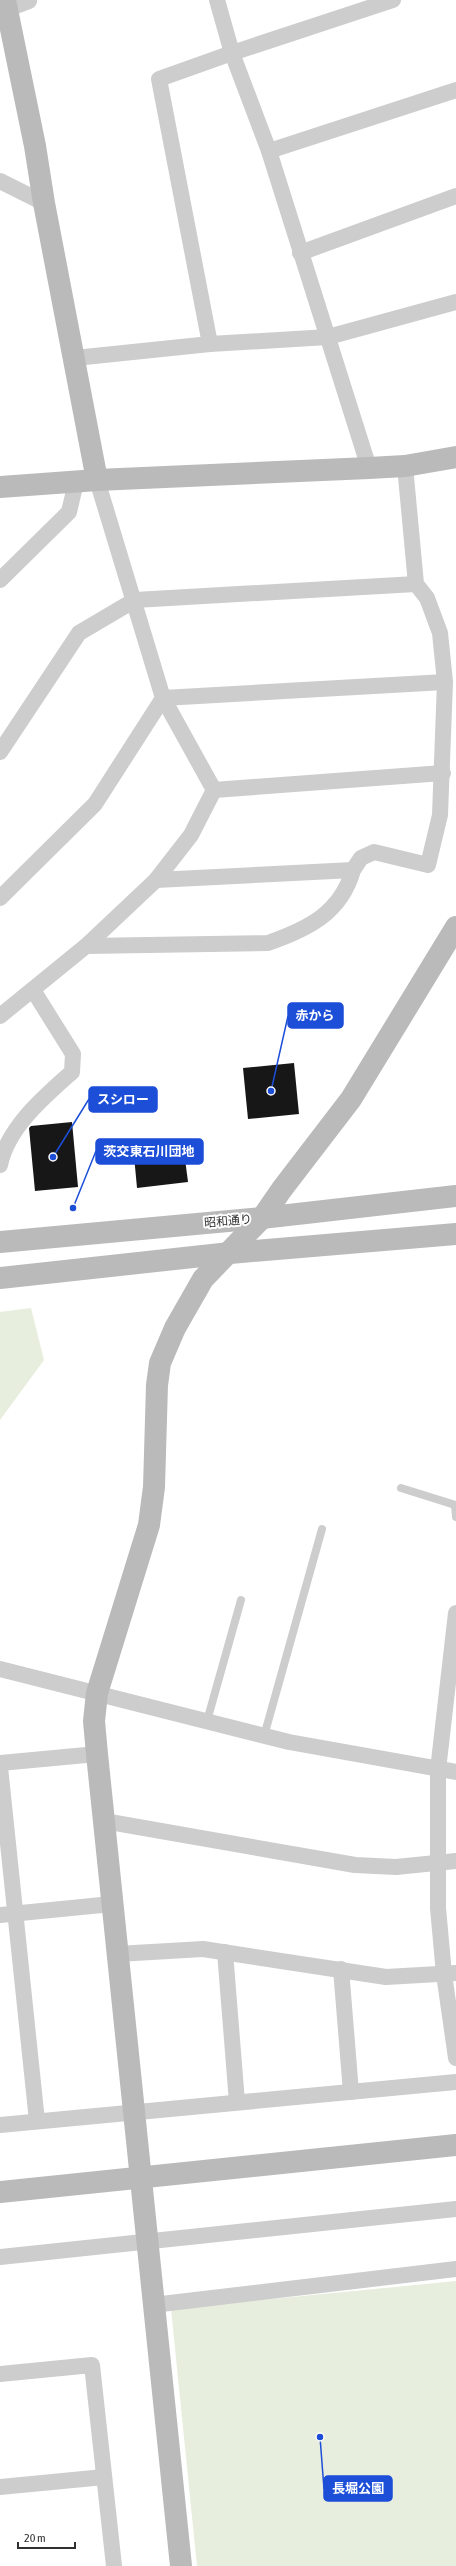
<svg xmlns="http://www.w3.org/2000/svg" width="456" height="2566" font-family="'Asap Condensed','Noto Sans JP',sans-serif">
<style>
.green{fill:#e7eedd}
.building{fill:#171717}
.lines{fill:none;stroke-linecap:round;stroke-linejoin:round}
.lane{stroke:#cdcdcd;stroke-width:8}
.street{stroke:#cdcdcd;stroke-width:16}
.secondary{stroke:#bababa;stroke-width:22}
.labels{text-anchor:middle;stroke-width:4;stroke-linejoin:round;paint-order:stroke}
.street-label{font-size:12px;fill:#303030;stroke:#fff}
.leader{fill:none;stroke:#1d4ed8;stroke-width:1.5}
.callout-dot{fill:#1d4ed8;stroke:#fff;stroke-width:1.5}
.callout{fill:#1d4ed8;stroke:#1d4ed8;stroke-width:1.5}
.callout-label{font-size:13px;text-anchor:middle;font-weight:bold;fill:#fff}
</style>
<rect width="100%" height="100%" fill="#fff"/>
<g class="green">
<path d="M31 1308 44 1360 0 1420V1312Z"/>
<path d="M456 2281V2566H197L171 2309Z"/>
</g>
<g class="building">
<path d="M294 1063 299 1114 248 1119 243 1068Z"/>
<path d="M72 1122 78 1187 35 1191 29 1128 31 1126Z"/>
<path d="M184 1151 188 1182 137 1188 134 1156Z"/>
</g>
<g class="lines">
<g class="lane">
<path d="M401 1488 455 1505 456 1517"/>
<path d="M207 1721 241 1600"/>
<path d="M264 1736 322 1529"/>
</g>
<g class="street">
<path d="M217 0 232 53 269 151 369 468"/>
<path d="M393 0 232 53 159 79 210 344 328 337 456 302"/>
<path d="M0 12 29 1"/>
<path d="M269 151 456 90"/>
<path d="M0 181 44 203"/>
<path d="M300 253 456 196"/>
<path d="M75 358 210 344"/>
<path d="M97 480 163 698 214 790"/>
<path d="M0 580 69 512 76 482"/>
<path d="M163 698 445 682"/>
<path d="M0 752 79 633 135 600 416 584"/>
<path d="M214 790 443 773"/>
<path d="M156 880 353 870 361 858 374 852 428 865 440 815 445 682 440 633 427 598 416 584 405 466"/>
<path d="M0 898 95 804 163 698"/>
<path d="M86 946 268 943C308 929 341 913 353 870"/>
<path d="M0 1016 86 946 156 880 191 835 214 790"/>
<path d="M0 1165C8 1127 44 1097 72 1072L73 1054 33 990"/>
<path d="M456 1613 438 1770V1908L444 1974 456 2058"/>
<path d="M0 1669 289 1742 456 1772"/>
<path d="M0 1763 97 1754"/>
<path d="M0 1767 37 2121"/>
<path d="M104 1821 355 1865 396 1867 456 1861"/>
<path d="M0 1915 112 1904"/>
<path d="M225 1952 237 2102"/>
<path d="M117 1954 203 1949 386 1977 456 1973"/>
<path d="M341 1969 351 2092"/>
<path d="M0 2125 456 2082"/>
<path d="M0 2257 456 2209"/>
<path d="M153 2305 456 2269"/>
<path d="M0 2374 92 2365 114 2566"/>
<path d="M0 2487 104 2477"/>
</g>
<g class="secondary">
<path d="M5 0 35 146 44 203 97 480"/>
<path d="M0 487 97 480 369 468 405 466 456 457"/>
<path d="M0 1242 262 1218 456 1196"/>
<path d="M0 1278 230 1253 456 1234"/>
<path d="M0 2192 456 2145"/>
<path d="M181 2566 97 1754 94 1721 97 1693 149 1525 154 1487 157 1385 160 1363 175 1328 203 1279 262 1218 282 1189 351 1099 456 927"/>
</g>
</g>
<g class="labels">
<g class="street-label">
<text transform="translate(228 1221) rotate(-5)" y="4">昭和通り</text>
</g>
</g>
<path class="leader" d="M271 1091L288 1016M53 1157L89 1099M73 1208L96 1151M320 2437L324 2489"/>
<g class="callout-dot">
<circle cx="271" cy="1091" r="4"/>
<circle cx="53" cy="1157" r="4"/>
<circle cx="73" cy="1208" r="4"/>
<circle cx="320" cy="2437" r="4"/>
</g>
<g class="callout">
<rect x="288" y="1003" width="55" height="25" rx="4"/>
<rect x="89" y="1087" width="68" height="25" rx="4"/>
<rect x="96" y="1139" width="107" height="25" rx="4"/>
<rect x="324" y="2476" width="68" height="25" rx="4"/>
</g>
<g class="callout-label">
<text x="315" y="1020">赤から</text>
<text x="123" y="1104">スシロー</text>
<text x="149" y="1156">茨交東石川団地</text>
<text x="358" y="2493">長堀公園</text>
</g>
<path d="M18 2542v6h57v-6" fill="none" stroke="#303030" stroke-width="2"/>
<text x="24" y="2542" font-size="12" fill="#303030" stroke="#ffffff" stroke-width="3" paint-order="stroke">20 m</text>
</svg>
